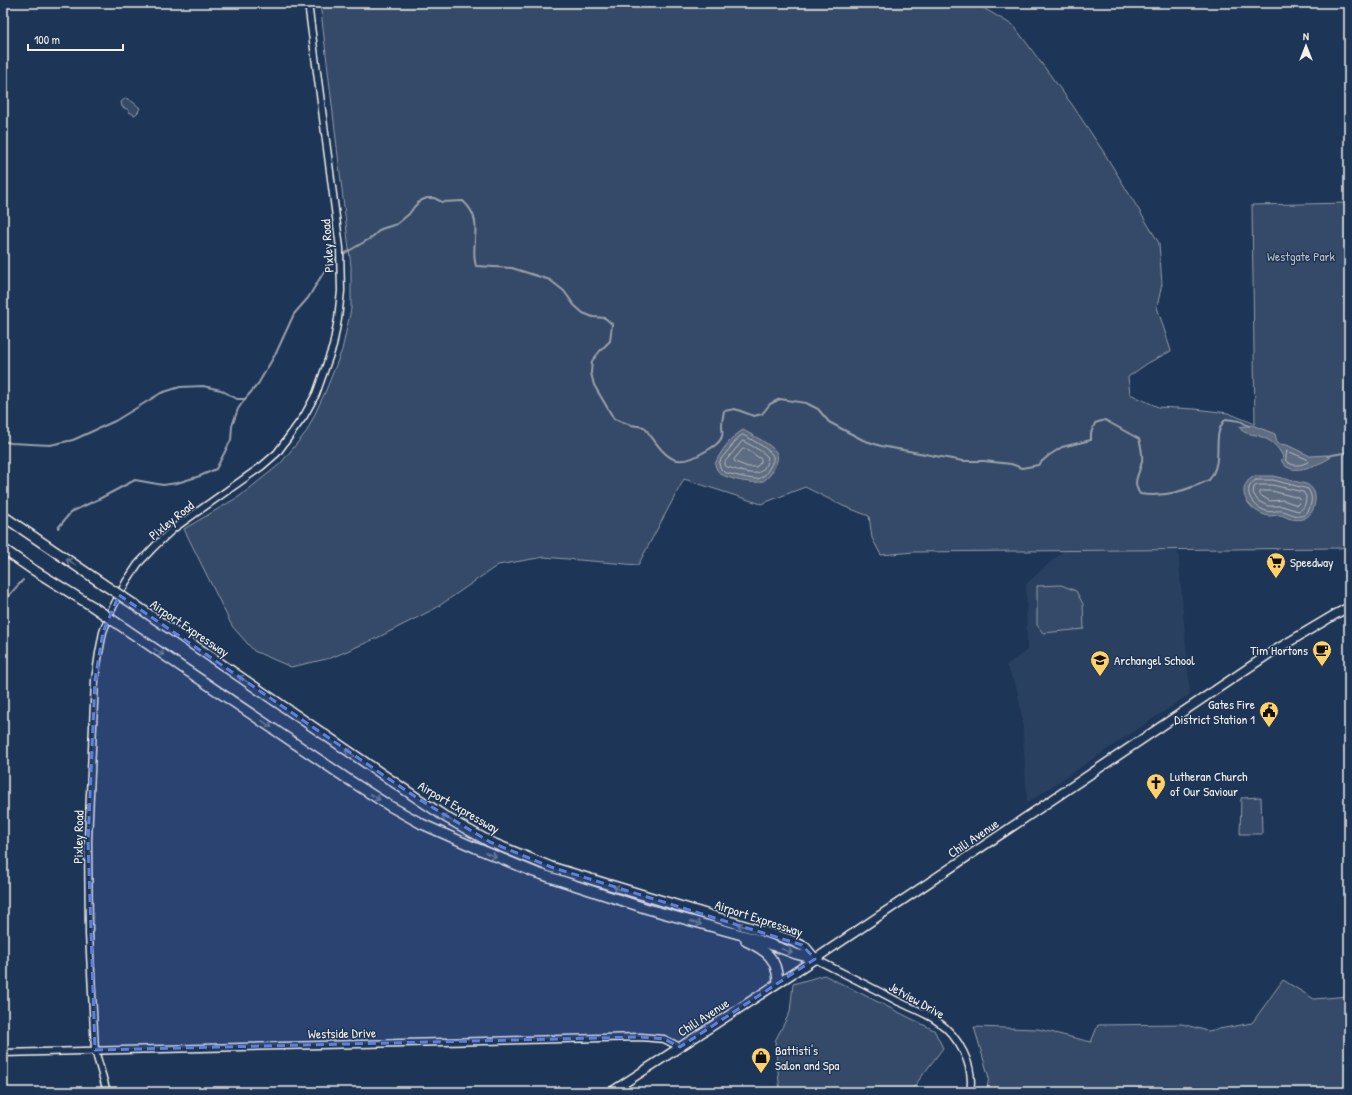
<svg xmlns="http://www.w3.org/2000/svg" width="1352" height="1095" font-family="'Patrick Hand',sans-serif">
<style>
.built{fill:#2a4060}
.green{fill:#354a67;stroke:#949ea8}
.water{fill:#5e6d82;stroke:#9aa2ab}
.lines{fill:none;stroke-linecap:round;stroke-linejoin:round}
.shore{stroke:#b8bcbf;stroke-width:1}
.stream{stroke:#9aa2ab;stroke-width:2}
.tertiary-casing{stroke:#f4f1e8;stroke-width:9}
.primary-casing{stroke:#f4f1e8;stroke-width:11}
.motorway-casing{stroke:#f4f1e8;stroke-width:12}
.tertiary{stroke:#1d3557;stroke-width:6}
.primary{stroke:#1d3557;stroke-width:8}
.motorway{stroke:#1d3557;stroke-width:9}
.motorway-bridge-casing{stroke:#f4f1e8;stroke-width:12;stroke-linecap:butt}
.motorway-bridge{stroke:#1d3557;stroke-width:9}
.oneway{stroke:#68778a}
.marked{fill:#5e7fdd;fill-opacity:0.2;stroke:#5e7fdd;stroke-width:3;stroke-dasharray:8 5;stroke-linejoin:round}
.labels{text-anchor:middle;stroke-width:3;stroke-linejoin:round;paint-order:stroke}
.street-label{font-size:13px;fill:#f4f1e8;stroke:#1d3557}
.park-label{font-size:13px;fill:#bbbfc1;stroke:#1d3557}
.poi-label{font-size:13px;fill:#f4f1e8;stroke:#1d3557;text-anchor:start}
</style>
<rect width="100%" height="100%" fill="#1d3557"/>
<filter id="ink" filterUnits="userSpaceOnUse"><feTurbulence type="fractalNoise" baseFrequency=".025" numOctaves="2"/><feDisplacementMap in="SourceGraphic" scale="8" xChannelSelector="R" yChannelSelector="G"/><feConvolveMatrix kernelMatrix="1 2 1 2 8 2 1 2 1" color-interpolation-filters="sRGB"/></filter>
<g filter="url(#ink)">
<path class="built" d="M1178 550 1190 694 1027 803 1022 716 1017 689 1006 665 1027 650 1026 584 1063 551Z"/>
<g class="green">
<path d="M320 3H975L1014 26 1073 106 1103 151 1159 243 1162 284 1157 307 1171 351 1148 363 1128 377 1130 394 1158 407 1195 409 1228 413 1255 424 1252 205 1349 203V546L1340 548 914 552 881 555 872 538 869 516 843 506 805 487 761 504 684 479 638 565 544 557 498 565 436 608 377 638 331 658 291 667 254 651 232 626 184 529 240 496 280 464 307 431 326 390 342 350 351 309V266Z"/>
<path d="M126 98 133 102 140 108 138 112 135 115 129 112V110L122 107 121 102Z"/>
<path d="M1061 585 1076 591 1083 604 1084 629 1043 633 1037 625V586Z"/>
<path d="M1261 797 1262 834H1240L1241 798Z"/>
<path d="M824 975 934 1030 943 1048 910 1092H780L775 1041 790 1012 793 984Z"/>
<path d="M1283 980 1314 999 1349 996V1092H986L989 1078 974 1027 1038 1029 1091 1042 1098 1025 1182 1024 1208 1031 1252 1023Z"/>
</g>
<g class="water">
<path d="M1252 425 1275 434 1277 442 1279 444 1287 445 1310 456 1327 455 1331 457 1330 458C1318 465 1287 479 1281 459L1283 457C1278 446 1271 440 1259 436 1251 433 1244 435 1239 427Z"/>
<path d="M743 430C752 435 771 444 776 452 779 457 777 460 776 464 773 471 769 478 763 481 756 485 728 479 721 474 718 472 716 469 715 464 720 452 731 437 743 430Z"/>
<path d="M1254 476H1273L1306 484C1313 487 1316 493 1315 501 1314 514 1305 522 1292 519 1288 519 1284 515 1280 515 1275 515 1270 517 1265 515 1247 509 1234 488 1254 476Z"/>
</g>
<g class="lines">
<g class="shore">
<path d="M743 435C749 438 772 450 773 457 774 460 771 466 769 468 767 473 764 477 758 479 753 480 729 474 724 472 721 470 720 467 719 464L721 459 739 437Z"/>
<path d="M743 441 761 451 768 457C764 483 744 471 727 467L725 465V462Z"/>
<path d="M743 449H746L761 459V462L756 467H748L735 462 734 460Z"/>
<path d="M1287 451 1307 459 1308 462C1300 466 1293 467 1286 461Z"/>
<path d="M1256 480H1273L1308 489C1311 494 1312 497 1311 503 1306 525 1293 513 1282 511 1276 510 1271 513 1266 511 1253 507 1240 489 1256 480Z"/>
<path d="M1258 485H1272L1303 492 1306 496C1306 502 1305 509 1298 511L1282 506H1268L1258 501 1253 493 1254 487Z"/>
<path d="M1262 491H1272L1299 498 1300 499 1299 503 1297 505 1283 500 1270 501 1260 495V492Z"/>
</g>
<g class="stream">
<path d="M342 255 371 238 381 229 397 224 409 214 414 207 420 201 427 198H434L442 202 463 201C486 222 469 242 476 266L512 268 550 280 564 291 574 305 583 313 593 317 605 318 612 324 610 341 600 351 592 361 591 373 594 385 614 419 631 425 644 427C663 451 671 473 704 452 711 448 720 444 722 436 723 433 722 429 722 426 722 421 723 416 724 411L735 409 754 416 762 414 770 404 780 399 806 403 818 409 829 422 842 429 863 440 881 446 963 461H984L1011 464 1022 468 1038 465 1048 456 1062 447 1091 440V433L1095 423 1105 420 1139 439C1141 446 1143 453 1142 461 1140 474 1131 481 1140 494 1165 498 1187 490 1209 480 1212 476 1215 470 1216 465 1220 450 1213 432 1226 419L1240 421 1249 426"/>
<path d="M3 441 11 443 50 445 73 440 115 421 161 393 180 387 203 386 221 390 237 399H245L258 384 276 353 294 314 308 298 325 270 333 260 339 257"/>
<path d="M1327 456 1343 453 1349 454"/>
<path d="M58 528 71 512 99 499 135 480 163 485 177 483 200 476 216 469 231 440 232 426 238 409 245 399"/>
<path d="M3 602 23 580"/>
</g>
<g class="tertiary-casing">
<g id="tertiary">
<path d="M815 959C843 973 871 987 899 1002 912 1008 926 1013 937 1021 959 1036 975 1066 970 1092"/>
<path d="M3 1053 641 1037 664 1039 680 1047"/>
<path d="M107 1092 95 1050 89 934 88 841 95 680 99 653 103 632 111 611 126 582 138 564 155 546 173 529 262 466 277 453 304 416 316 394 333 346 338 319 341 291 340 248 308 3"/>
</g>
</g>
<g class="primary-casing">
<path id="primary" d="M611 1092 815 959 1272 652 1336 614 1349 607"/>
</g>
<g class="motorway-casing">
<g id="motorway">
<path d="M3 516 103 584"/>
<path d="M3 549 32 569 92 606"/>
<path d="M138 607 417 798 447 818 490 842 551 867 788 939 805 947 815 959"/>
<path d="M127 630 346 778 388 805 422 824 476 848 534 872 648 909 753 938 796 954 815 959"/>
<path d="M746 941C767 951 777 958 778 982"/>
</g>
</g>
<use href="#tertiary" class="tertiary"/>
<use href="#primary" class="primary"/>
<use href="#motorway" class="motorway"/>
<g class="motorway-bridge-casing">
<g id="motorway-bridge">
<path d="M103 584 138 607"/>
<path d="M92 606 127 630"/>
</g>
</g>
<use href="#motorway-bridge" class="motorway-bridge"/>
</g>
<defs><path id="oneway-shaft" d="M-6 0H5M1.5-3L5.5 0L1.5 3" fill="none" stroke-width="1.6" stroke-linecap="round" stroke-linejoin="round"/></defs>
<g class="oneway">
<use href="#oneway-shaft" transform="translate(71 562) rotate(-146)"/>
<use href="#oneway-shaft" transform="translate(159 652) rotate(34)"/>
<use href="#oneway-shaft" transform="translate(243 679) rotate(-146)"/>
<use href="#oneway-shaft" transform="translate(267 724) rotate(34)"/>
<use href="#oneway-shaft" transform="translate(350 753) rotate(-146)"/>
<use href="#oneway-shaft" transform="translate(375 797) rotate(33)"/>
<use href="#oneway-shaft" transform="translate(447 818) rotate(-149)"/>
<use href="#oneway-shaft" transform="translate(491 855) rotate(22)"/>
<use href="#oneway-shaft" transform="translate(619 889) rotate(-163)"/>
<use href="#oneway-shaft" transform="translate(696 923) rotate(15)"/>
<use href="#oneway-shaft" transform="translate(743 926) rotate(-163)"/>
<use href="#oneway-shaft" transform="translate(787 951) rotate(22)"/>
</g>
</g>
<path class="marked" d="M119 595 417 798 490 842 551 867 802 945 815 959 680 1047 664 1039 641 1037 95 1050 88 841 95 680 103 632Z"/>
<defs>
<g id="supermarket-pin" transform="scale(1)"><path d="M0 17L-7.5 6A9.5 9.5 0 1 1 7.5 6Z" fill="#ffd166" stroke="#1d3557"/><path d="M-6-5.5h2.5l.6 2H6L4.5 2H-2.5L-4.4-4H-6ZM-1.5 3.2a1.3 1.3 0 1 0 .1 0ZM3 3.2a1.3 1.3 0 1 0 .1 0Z" fill="#111"/></g>
<g id="cafe-pin" transform="scale(1)"><path d="M0 17L-7.5 6A9.5 9.5 0 1 1 7.5 6Z" fill="#ffd166" stroke="#1d3557"/><path d="M-5.5-4.5H6V0H3Q3 3.5 0 3.5H-2.5Q-5.5 3.5-5.5 0ZM3-3.2v2h1.7v-2ZM-6 4.5H4V6H-6Z" fill="#111"/></g>
<g id="school-pin" transform="scale(1)"><path d="M0 17L-7.5 6A9.5 9.5 0 1 1 7.5 6Z" fill="#ffd166" stroke="#1d3557"/><path d="M0-5L7-2L0 1L-7-2ZM-4 1L0 2.5L4 1V4Q0 6-4 4Z" fill="#111"/></g>
<g id="civic-pin" transform="scale(1)"><path d="M0 17L-7.5 6A9.5 9.5 0 1 1 7.5 6Z" fill="#ffd166" stroke="#1d3557"/><path d="M-.6-6.5H3V-4.5H.6V-3L4-1V1h2V6H-6V1h2V-1L-.6-3ZM-1.2 2.5V6h2.4V2.5Z" fill="#111"/></g>
<g id="church-pin" transform="scale(1)"><path d="M0 17L-7.5 6A9.5 9.5 0 1 1 7.5 6Z" fill="#ffd166" stroke="#1d3557"/><path d="M-1.2-6h2.4v3.5h3.3v2.4h-3.3V6h-2.4V-.1h-3.3v-2.4h3.3Z" fill="#111"/></g>
<g id="shop-pin" transform="scale(1)"><path d="M0 17L-7.5 6A9.5 9.5 0 1 1 7.5 6Z" fill="#ffd166" stroke="#1d3557"/><path d="M-5-2.5h2.3a2.7 3.5 0 0 1 5.4 0H5L5.5 6h-11ZM-1.5-2.5h3a1.5 2.3 0 0 0-3 0Z" fill="#111"/></g>
</defs>
<g fill-rule="evenodd">
<use href="#supermarket-pin" x="1276" y="562"/>
<use href="#cafe-pin" x="1322" y="650"/>
<use href="#school-pin" x="1100" y="660"/>
<use href="#civic-pin" x="1269" y="711"/>
<use href="#church-pin" x="1156" y="783"/>
<use href="#shop-pin" x="761" y="1057"/>
</g>
<g class="labels">
<g class="street-label">
<text transform="translate(327 246) rotate(-94)" y="5">Pixley Road</text>
<text transform="translate(171 520) rotate(-39)" y="5">Pixley Road</text>
<text transform="translate(190 628) rotate(34)" y="5">Airport Expressway</text>
<text transform="translate(459 807) rotate(30)" y="5">Airport Expressway</text>
<text transform="translate(78 837) rotate(-89)" y="5">Pixley Road</text>
<text transform="translate(973 838) rotate(-34)" y="5">Chili Avenue</text>
<text transform="translate(759 918) rotate(18)" y="5">Airport Expressway</text>
<text transform="translate(917 1000) rotate(29)" y="5">Jetview Drive</text>
<text transform="translate(703 1017) rotate(-33)" y="5">Chili Avenue</text>
<text transform="translate(342 1033) rotate(-1)" y="5">Westside Drive</text>
</g>
<g class="park-label">
<text x="1301" y="261">Westgate Park</text>
</g>
<g class="poi-label">
<text x="1290" y="567">Speedway</text>
<text x="1308" y="655" text-anchor="end">Tim Hortons</text>
<text x="1114" y="665">Archangel School</text>
<text x="1255" y="709" text-anchor="end">Gates Fire<tspan x="1255" dy="15">District Station 1</tspan></text>
<text x="1170" y="781">Lutheran Church<tspan x="1170" dy="15">of Our Saviour</tspan></text>
<text x="775" y="1055">Battisti's<tspan x="775" dy="15">Salon and Spa</tspan></text>
</g>
</g>
<rect width="1352" height="1095" fill="none" stroke="#1d3557" stroke-width="16"/>
<rect x="8" y="8" width="1336" height="1079" fill="none" stroke="#f4f1e8" stroke-width="1.5" filter="url(#ink)"/>
<g transform="translate(1306 46)" stroke="#1d3557" stroke-width="3" paint-order="stroke">
<path d="M0-3L7 15L0 10L-7 15Z" fill="#f4f1e8"/>
<text y="-6" font-size="11" font-weight="bold" text-anchor="middle" fill="#f4f1e8">N</text>
</g>
<path d="M28 44v6h95v-6" fill="none" stroke="#f4f1e8" stroke-width="2"/>
<text x="34" y="44" font-size="12" fill="#f4f1e8" stroke="#1d3557" stroke-width="3" paint-order="stroke">100 m</text>
</svg>
